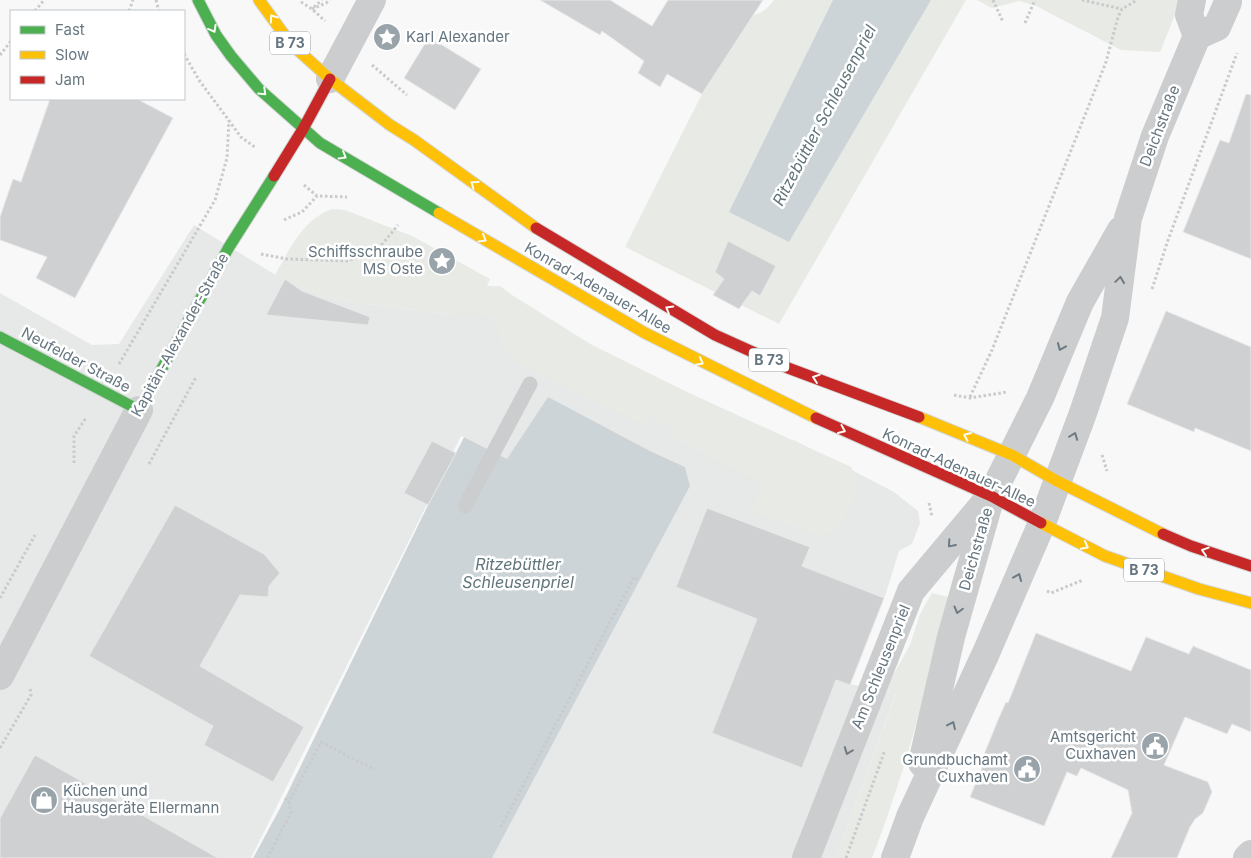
<svg xmlns="http://www.w3.org/2000/svg" width="1251" height="858" font-family="Inter,sans-serif">
<style>
.built{fill:#e7e8e8}
.green{fill:#e8eae6}
.water{fill:#cdd4d7}
.pier{fill:#f8f8f8}
.building{fill:#cfd0d2;stroke:#e8e8e8}
.lines{fill:none;stroke-linecap:round;stroke-linejoin:round}
.fast-casing{stroke:#d4d5d6;stroke-width:13}
.slow-casing{stroke:#d4d5d6;stroke-width:13}
.jam-casing{stroke:#d4d5d6;stroke-width:13}
.path{stroke:#c9cacb;stroke-width:3;stroke-dasharray:2.5 2.5;stroke-linecap:butt}
.lane{stroke:#cbcdce;stroke-width:15}
.street{stroke:#cbcdce;stroke-width:28}
.fast{stroke:#4caf50;stroke-width:11}
.slow{stroke:#ffc107;stroke-width:11}
.jam{stroke:#c62828;stroke-width:11}
.oneway{stroke:#f6fbf6}
.oneway2{stroke:#6b7a84}
.labels{text-anchor:middle;stroke-width:5;stroke-linejoin:round;paint-order:stroke}
.shield{fill:#fff;stroke:#949fa6;stroke-width:1}
.shield-label{font-size:14px;font-weight:bold;fill:#667680}
.poi-label{font-size:15px;fill:#667680;stroke:#fff;text-anchor:end}
.street-label{font-size:15px;fill:#667680;stroke:#fff}
.water-label{font-size:16px;font-style:italic;fill:#61757a;stroke:#fff}
</style>
<rect width="100%" height="100%" fill="#f8f8f8"/>
<path class="built" d="M194 225 302 291 318 297 451 315 485 311 775 463 794 440 894 492 918 511 920 523 912 544 899 551 886 593 850 684 896 693 836 858H492L690 486 685 467 648 450 507 459 464 437 280 808 253 858H0V293L92 345 119 344Z"/>
<g class="green">
<path d="M774 0H966L779 324 625 247 702 94 753 15C763 13 768 8 774 0Z"/>
<path d="M977 0H1181L1160 52 1121 50 1036 6 1019 1 992 8Z"/>
<path d="M332 209 345 210 412 236 490 279 487 286H500L512 295 592 345 687 392 851 467 855 476V485L859 488 842 524 837 531 819 536 750 511 763 484 671 437 674 430 649 417 645 426 514 361 498 336 497 323 484 316 475 314 451 315 318 297 302 291 275 275C290 249 302 220 332 209Z"/>
<path d="M932 593 949 597C928 685 905 773 872 858H836L896 694 885 690 910 645 920 614Z"/>
</g>
<g class="water">
<path d="M833 0H931L789 242 729 212Z"/>
<path d="M548 397 648 450 685 467 690 486 492 858H253L280 808 428 505 464 437 507 459Z"/>
</g>
<path class="pier" d="M461 436 464 437 456 453 428 505 280 808 253 858H251Z"/>
<g class="building">
<path d="M540 0H610L652 26 668 0H763L702 94 667 74 660 87 638 73 644 61 602 31 600 35Z"/>
<path d="M429 37 481 69 455 110 404 78Z"/>
<path d="M1246 94 1251 95V259L1183 232 1220 140 1229 143Z"/>
<path d="M50 99H137L173 118 75 298 36 278 47 257 0 240V217L13 179 21 182Z"/>
<path d="M728 241 776 266 760 296 752 291 739 309 713 295 724 279 715 272Z"/>
<path d="M285 279 302 291 370 317 368 325 266 315Z"/>
<path d="M1166 311 1251 347V451L1195 428 1194 432 1127 404Z"/>
<path d="M432 441 456 453 428 505 404 493Z"/>
<path d="M175 505 264 554 280 573 269 586 268 597 240 595 200 666 304 727 273 782 204 745 213 726 89 656Z"/>
<path d="M707 508 810 547 802 566 884 598 850 685 836 680 802 768 712 733 757 619 676 587Z"/>
<path d="M1036 633 1131 671 1146 637 1189 654 1193 646 1251 670V732L1232 724 1227 734 1185 717 1164 765 1208 782 1212 792 1203 813 1195 819 1190 827 1177 858H1111L1132 813 1128 790 1081 768 1077 776 1067 772 1044 826 970 797 986 758 983 757 998 720 1006 702 1008 703Z"/>
<path d="M35 755 126 806 218 858H0V818Z"/>
</g>
<g class="lines">
<g class="fast-casing">
<g id="fast">
<path d="M198 0 216 35 231 56 259 89 320 143 439 213"/>
<path d="M0 337 139 410 229 247 274 176"/>
</g>
</g>
<g class="slow-casing">
<g id="slow">
<path d="M259 0 291 44 330 79 390 125 414 140 536 228"/>
<path d="M439 213 645 333 816 418"/>
<path d="M919 417 1012 455 1057 481 1163 534"/>
<path d="M1041 523 1105 556 1199 589 1251 603"/>
</g>
</g>
<g class="jam-casing">
<g id="jam">
<path d="M274 176 303 129 330 79"/>
<path d="M536 228 715 335 788 368 919 417"/>
<path d="M816 418 991 496 1041 523"/>
<path d="M1163 534 1191 546 1251 566"/>
</g>
</g>
<g class="path">
<path d="M156 0 159 11"/>
<path d="M993 0 1003 22"/>
<path d="M1082 0 1122 9"/>
<path d="M301 2 312 9 325 21"/>
<path d="M314 7 322 0"/>
<path d="M312 9 326 3 330 0"/>
<path d="M35 11 44 0"/>
<path d="M129 11 133 0"/>
<path d="M1025 23 1035 0"/>
<path d="M184 54 199 80 241 137 256 148"/>
<path d="M0 55 11 41"/>
<path d="M372 65 407 95"/>
<path d="M304 185 317 196 347 197"/>
<path d="M284 220 302 212 317 196"/>
<path d="M261 254 287 259 348 261 379 248 398 225"/>
<path d="M1152 289 1167 243 1237 53"/>
<path d="M119 364 215 200 227 158 229 120"/>
<path d="M954 395 970 398 1007 392"/>
<path d="M970 397 992 350 1106 62 1118 17 1122 9 1137 0"/>
<path d="M1102 455 1107 471"/>
<path d="M74 463V436L86 418"/>
<path d="M149 464 196 377"/>
<path d="M929 503 932 517"/>
<path d="M1047 591 1051 593 1083 580"/>
<path d="M0 598 35 535"/>
<path d="M0 748 31 695 30 687"/>
<path d="M285 798 289 802"/>
<path d="M501 827 634 577 639 580"/>
<path d="M267 858 291 813 289 802 321 742 375 770"/>
<path d="M846 858 885 750"/>
</g>
<path class="lane" d="M465 506 530 384"/>
<g class="street">
<path d="M1197 36 1217 27 1228 2V0"/>
<path d="M330 79 372 0"/>
<path d="M0 676 139 410"/>
<path d="M922 763 951 637 991 496 1040 398 1080 302 1121 230"/>
<path d="M806 858 911 591 984 504"/>
<path d="M895 858 910 817 986 653 1042 523 1083 413 1115 318 1128 218 1155 136 1197 36 1189 15 1192 0"/>
<path d="M1247 858 1251 854"/>
</g>
<use href="#fast" class="fast"/>
<use href="#slow" class="slow"/>
<use href="#jam" class="jam"/>
</g>
<defs><path id="oneway-chevron" d="M-2-3.5L2.5 0L-2 3.5" fill="none" stroke-width="1.6" stroke-linecap="round" stroke-linejoin="round" transform="scale(1.25)"/></defs>
<g class="oneway">
<use href="#oneway-chevron" transform="translate(273 18) rotate(-126)"/>
<use href="#oneway-chevron" transform="translate(213 29) rotate(61)"/>
<use href="#oneway-chevron" transform="translate(263 92) rotate(44)"/>
<use href="#oneway-chevron" transform="translate(343 156) rotate(31)"/>
<use href="#oneway-chevron" transform="translate(474 184) rotate(-144)"/>
<use href="#oneway-chevron" transform="translate(483 239) rotate(30)"/>
<use href="#oneway-chevron" transform="translate(669 309) rotate(-150)"/>
<use href="#oneway-chevron" transform="translate(700 362) rotate(27)"/>
<use href="#oneway-chevron" transform="translate(816 378) rotate(-161)"/>
<use href="#oneway-chevron" transform="translate(842 430) rotate(24)"/>
<use href="#oneway-chevron" transform="translate(967 436) rotate(-156)"/>
<use href="#oneway-chevron" transform="translate(1085 546) rotate(28)"/>
<use href="#oneway-chevron" transform="translate(1205 551) rotate(-162)"/>
</g>
<g class="oneway2">
<use href="#oneway-chevron" transform="translate(1120 280) rotate(-82)"/>
<use href="#oneway-chevron" transform="translate(1061 347) rotate(113)"/>
<use href="#oneway-chevron" transform="translate(1074 436) rotate(-69)"/>
<use href="#oneway-chevron" transform="translate(951 544) rotate(131)"/>
<use href="#oneway-chevron" transform="translate(1018 577) rotate(-67)"/>
<use href="#oneway-chevron" transform="translate(958 610) rotate(105)"/>
<use href="#oneway-chevron" transform="translate(952 725) rotate(-65)"/>
<use href="#oneway-chevron" transform="translate(848 751) rotate(111)"/>
</g>
<defs>
<g id="sight-disc" transform="scale(1.4375)"><circle r="9.5" fill="#99a4aa" stroke="#fff"/><path d="M0-6L1.8-2.2L6-1.7L2.9 1.2L3.7 5.4L0 3.3L-3.7 5.4L-2.9 1.2L-6-1.7L-1.8-2.2Z" fill="#fff"/></g>
<g id="civic-disc" transform="scale(1.4375)"><circle r="9.5" fill="#99a4aa" stroke="#fff"/><path d="M-.6-6.5H3V-4.5H.6V-3L4-1V1h2V6H-6V1h2V-1L-.6-3ZM-1.2 2.5V6h2.4V2.5Z" fill="#fff"/></g>
<g id="shop-disc" transform="scale(1.4375)"><circle r="9.5" fill="#99a4aa" stroke="#fff"/><path d="M-5-2.5h2.3a2.7 3.5 0 0 1 5.4 0H5L5.5 6h-11ZM-1.5-2.5h3a1.5 2.3 0 0 0-3 0Z" fill="#fff"/></g>
</defs>
<g fill-rule="evenodd">
<use href="#sight-disc" x="387" y="37"/>
<use href="#sight-disc" x="442" y="261"/>
<use href="#civic-disc" x="1155" y="746"/>
<use href="#civic-disc" x="1027" y="769"/>
<use href="#shop-disc" x="44" y="800"/>
</g>
<g class="labels">
<g class="shield">
<rect x="270" y="31.5" width="40" height="23" rx="4"/>
<rect x="749" y="348.5" width="40" height="23" rx="4"/>
<rect x="1124" y="558.5" width="40" height="23" rx="4"/>
</g>
<g class="shield-label">
<text x="290" y="48">B 73</text>
<text x="769" y="365">B 73</text>
<text x="1144" y="575">B 73</text>
</g>
<g class="poi-label">
<text x="406" y="42" text-anchor="start">Karl Alexander</text>
<text x="423" y="257">Schiffsschraube<tspan x="423" dy="17">MS Oste</tspan></text>
<text x="1136" y="742">Amtsgericht<tspan x="1136" dy="17">Cuxhaven</tspan></text>
<text x="1008" y="765">Grundbuchamt<tspan x="1008" dy="17">Cuxhaven</tspan></text>
<text x="63" y="796" text-anchor="start">Küchen und<tspan x="63" dy="17">Hausgeräte Ellermann</tspan></text>
</g>
<g class="street-label">
<text transform="translate(1160 126) rotate(-69)" y="5">Deichstraße</text>
<text transform="translate(598 288) rotate(30)" y="5">Konrad-Adenauer-Allee</text>
<text transform="translate(180 335) rotate(-61)" y="5">Kapitän-Alexander-Straße</text>
<text transform="translate(76 360) rotate(28)" y="5">Neufelder Straße</text>
<text transform="translate(959 468) rotate(25)" y="5">Konrad-Adenauer-Allee</text>
<text transform="translate(976 549) rotate(-74)" y="5">Deichstraße</text>
<text transform="translate(881 667) rotate(-68)" y="5">Am Schleusenpriel</text>
</g>
<g class="water-label">
<text transform="translate(824 115) rotate(-62)" y="6">Ritzebüttler Schleusenpriel</text>
<text x="518" y="570">Ritzebüttler<tspan x="518" dy="18">Schleusenpriel</tspan></text>
</g>
</g>
<rect x="10" y="10" width="175" height="90" fill="#ffffff" stroke="#c2c8cc"/>
<rect x="20" y="26" width="25" height="8" fill="#4caf50" stroke="#c2c8cc"/>
<text x="55" y="35" font-size="15" fill="#667680">Fast</text>
<rect x="20" y="51" width="25" height="8" fill="#ffc107" stroke="#c2c8cc"/>
<text x="55" y="60" font-size="15" fill="#667680">Slow</text>
<rect x="20" y="76" width="25" height="8" fill="#c62828" stroke="#c2c8cc"/>
<text x="55" y="85" font-size="15" fill="#667680">Jam</text>
</svg>
